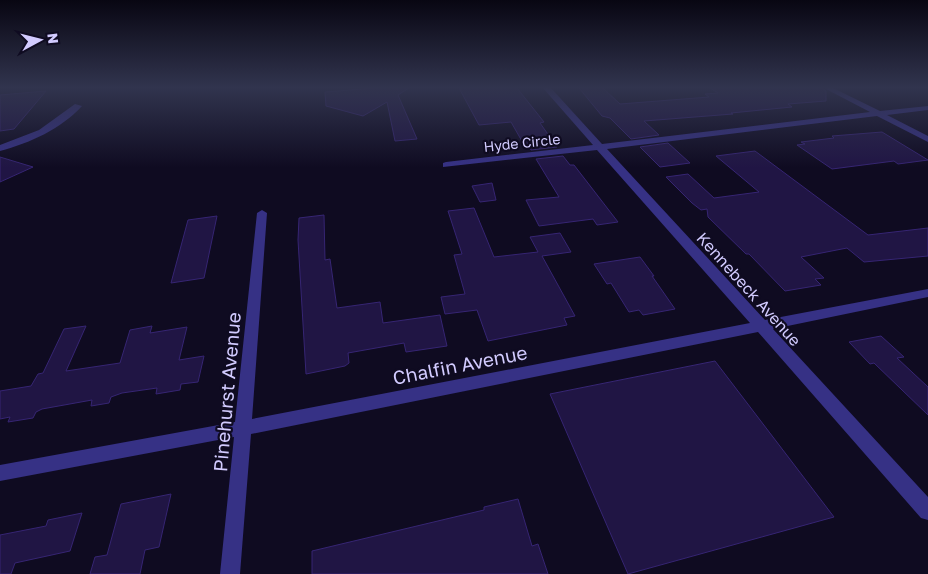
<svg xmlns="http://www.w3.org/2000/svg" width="928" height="574" font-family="'Golos Text',sans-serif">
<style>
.building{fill:#201544;stroke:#362573}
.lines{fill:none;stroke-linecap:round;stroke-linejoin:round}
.minor{fill:#363185;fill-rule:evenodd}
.labels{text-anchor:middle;stroke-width:4.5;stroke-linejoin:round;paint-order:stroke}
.far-street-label{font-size:14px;fill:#d2cbff;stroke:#0f0b21}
.street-label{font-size:16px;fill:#d2cbff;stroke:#0f0b21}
.near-street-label{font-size:19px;fill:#d2cbff;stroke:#0f0b21}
</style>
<rect width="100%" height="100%" fill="#0f0b21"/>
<g class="building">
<path d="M374 88H409L398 95 417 139 395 141 387 102 363 116 326 106 325 92Z"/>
<path d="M459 88H517L544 122 540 123 557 147 531 150 527 143H523L511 122 479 125Z"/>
<path d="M579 88H603L620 104 709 97 705 94 718 93 710 88H822L826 91V101L788 104 792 107 731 113 733 114 644 121 659 135 631 139 610 118 602 116Z"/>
<path d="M46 91 14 129 0 131V95Z"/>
<path d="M882 132 928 160 898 164 894 161 832 169 797 145 805 144 801 142 834 138 832 136Z"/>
<path d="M668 143 690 163 660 167 640 147Z"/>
<path d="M755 151 868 235 928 228V256L864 262 847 248 801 257 824 278 815 279 821 285 785 291 749 254H746L708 217 707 209 701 210 692 203 666 177 688 174 714 198 759 192 716 156Z"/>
<path d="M563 156 570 165H574L618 222 597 225 593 219 539 226 526 200 559 197 536 159Z"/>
<path d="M0 157 33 167 0 182Z"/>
<path d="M492 183 496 200 480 202 472 186Z"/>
<path d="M474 208 494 257 538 252 530 237 560 233 571 252 542 256 575 316 564 318 567 325 488 341 477 310 445 314 441 297 465 294 454 255 462 254 448 211Z"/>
<path d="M324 215 325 260 330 259 337 308 380 302 383 323 440 315 447 346 406 352 404 343 348 353 349 363 345 366 306 374 298 240 299 218Z"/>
<path d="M217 216 204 278 171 283 188 220Z"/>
<path d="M640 257 654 276H652L675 309 643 315 639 310 629 312 611 283 607 284 594 264Z"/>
<path d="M86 326 66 371 120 363 130 330 152 326 150 333 187 327 179 360 204 356 198 382 181 384 180 390 156 394 157 388 122 393 111 397 109 403 91 406 92 400 42 409 36 412 33 418 8 422 10 417 0 419V391L31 386 38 374 43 373 64 329Z"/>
<path d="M881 336 904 357 897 358 928 387V415L874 363 870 364 849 342Z"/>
<path d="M715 361 834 517 628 574 550 394Z"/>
<path d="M171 494 159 547 145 550 140 574H90L95 557 107 555 121 504Z"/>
<path d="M518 499 532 546 538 544 548 574H312V551L484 510V507Z"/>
<path d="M82 513 70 551 15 563 11 574H0V535L46 526 48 520Z"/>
</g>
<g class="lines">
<g class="minor">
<path d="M543 88H551L602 144 870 112 824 88H833L880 111 928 106V110L887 115 928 136V142L877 116 607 149 765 320 928 289V297L773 329 928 497V520L921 518 758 332 251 434 240 574H220L234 437 0 481V465L235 422 257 213 262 210 267 213 252 419 750 323 597 150 443 167V163L446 162 593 145Z"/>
<path d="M75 104 82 106C61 129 30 143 0 151V145L39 130Z"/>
</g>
</g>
<linearGradient id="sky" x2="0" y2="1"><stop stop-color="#080612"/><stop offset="0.52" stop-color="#31344e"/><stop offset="1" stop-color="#31344e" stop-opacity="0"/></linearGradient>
<rect width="928" height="168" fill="url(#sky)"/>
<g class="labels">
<g class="far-street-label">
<text transform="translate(522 143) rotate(-6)" y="5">Hyde Circle</text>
</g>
<g class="street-label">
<text transform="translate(749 289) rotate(48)" y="6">Kennebeck Avenue</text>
</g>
<g class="near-street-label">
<text transform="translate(460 365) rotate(-11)" y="7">Chalfin Avenue</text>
<text transform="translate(227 392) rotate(-85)" y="7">Pinehurst Avenue</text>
</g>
</g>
<g transform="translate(40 40) rotate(83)" stroke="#0f0b21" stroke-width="4" paint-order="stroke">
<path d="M0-4L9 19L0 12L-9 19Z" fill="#d2cbff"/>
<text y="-8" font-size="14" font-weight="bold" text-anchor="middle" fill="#d2cbff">N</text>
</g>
</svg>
